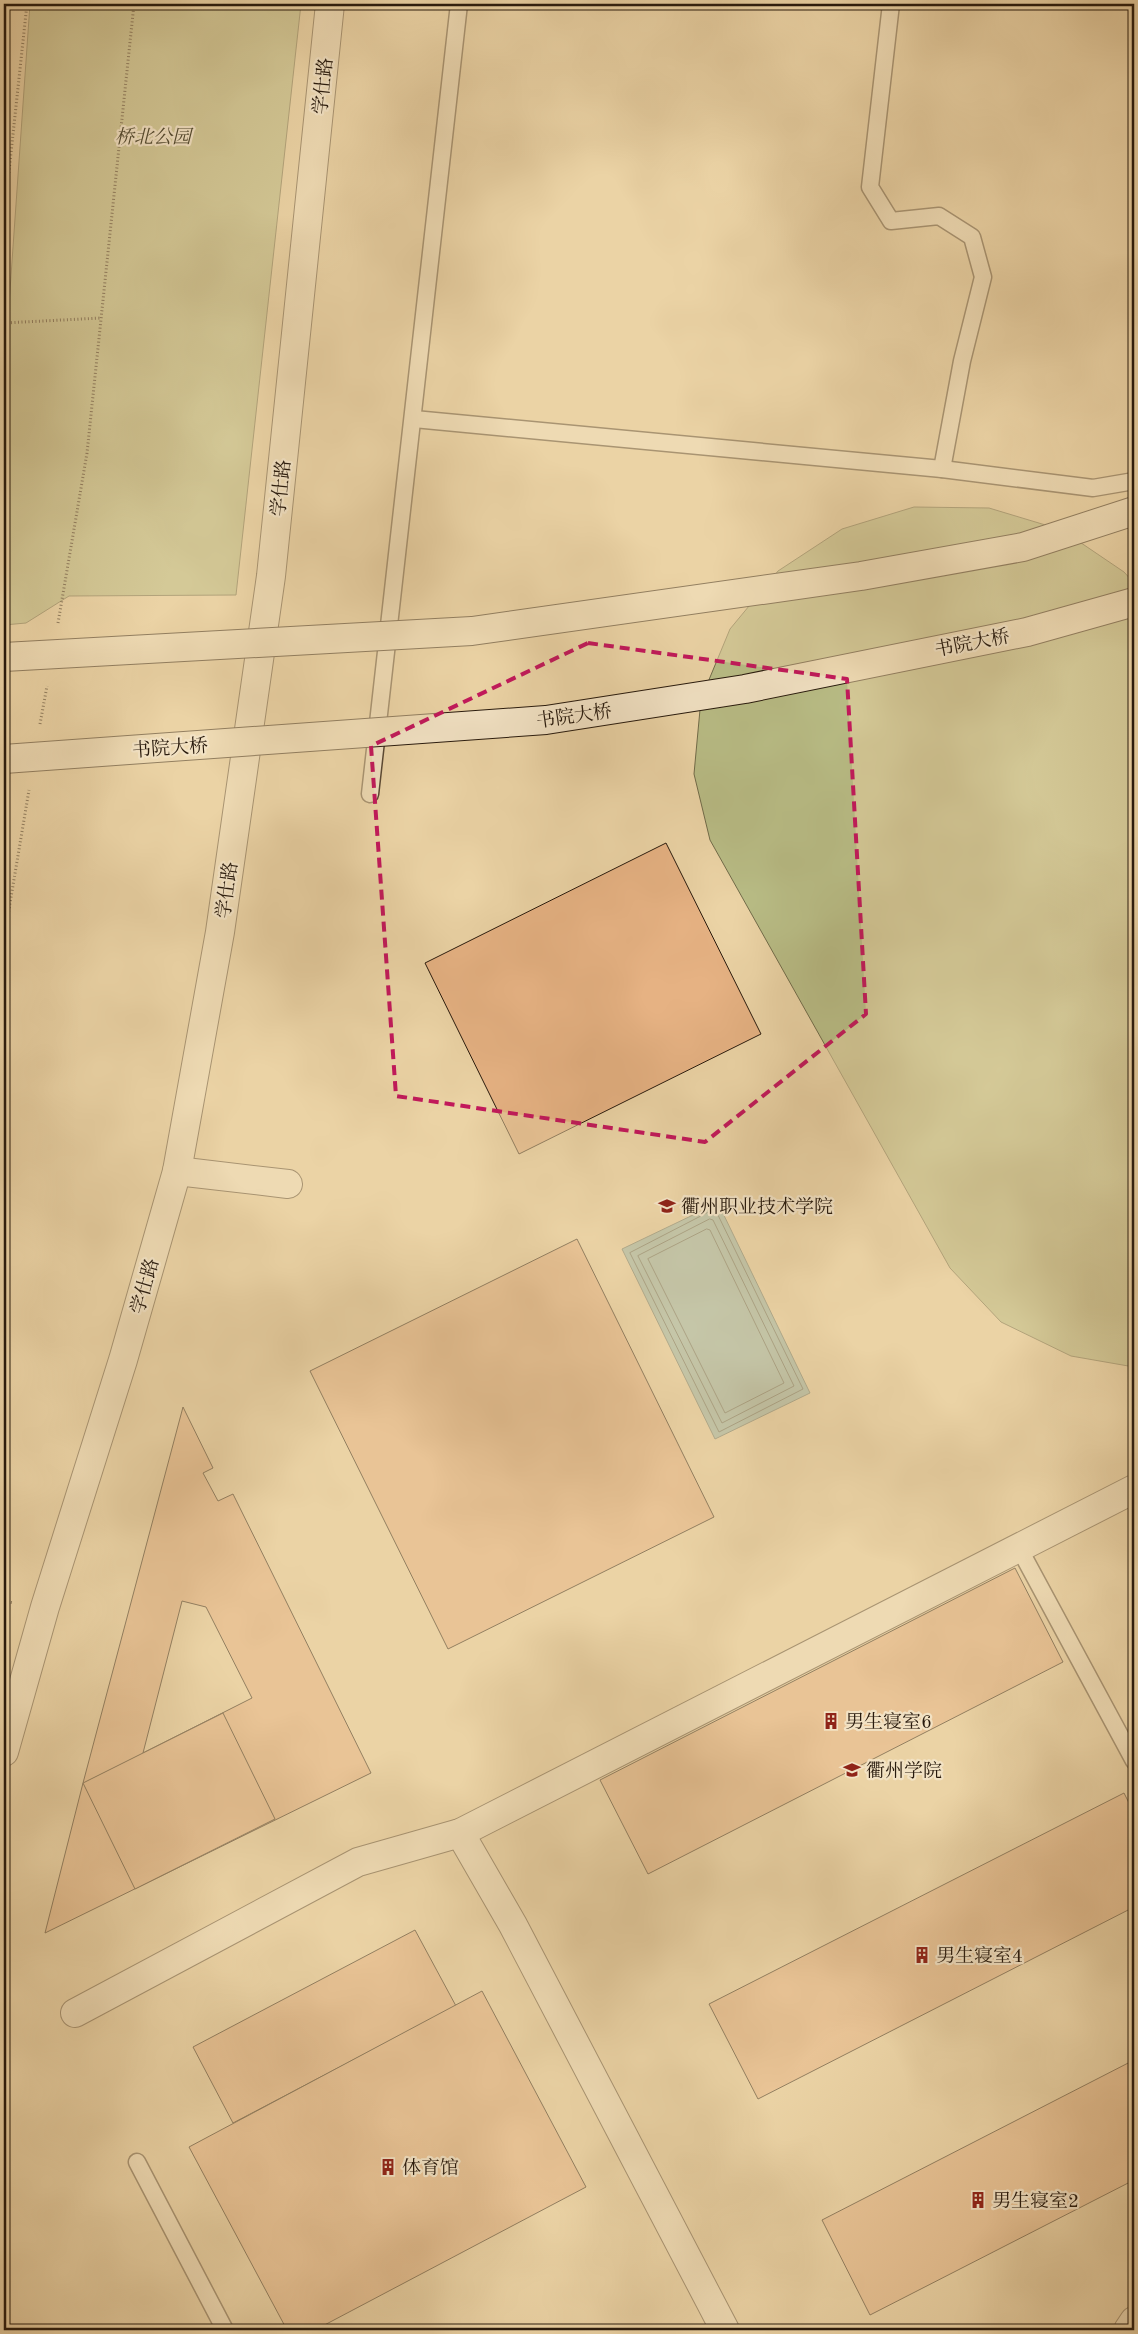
<svg xmlns="http://www.w3.org/2000/svg" width="1138" height="2334" font-family="'Old Standard TT','Noto Serif SC',serif">
<style>
.green{fill:#b8bc85;stroke:#706b49}
.water{fill:#98b7ab;stroke:#6b786c}
.lines{fill:none;stroke-linecap:round;stroke-linejoin:round}
.shore{stroke:#60685c;stroke-width:1}
.building{fill:#e6b283;stroke:#281a0d;fill-rule:evenodd}
.lane-casing{stroke:#594833;stroke-width:19}
.street-casing{stroke:#594833;stroke-width:30}
.path{stroke:#281a0d;stroke-width:3;stroke-dasharray:1 2.5;stroke-linecap:butt}
.lane{stroke:#f2e2c4;stroke-width:16}
.street{stroke:#f2e2c4;stroke-width:28}
.secondary-bridge-casing{stroke:#281a0d;stroke-width:30;stroke-linecap:butt}
.secondary-bridge{stroke:#f2e2c4;stroke-width:28}
.marked{fill:none;stroke:#c2185b;stroke-width:4;stroke-dasharray:10 6;stroke-linejoin:round}
.labels{text-anchor:middle;stroke-width:4.5;stroke-linejoin:round;paint-order:stroke}
.street-label{font-size:19px;fill:#281a0d;stroke:#f2e2c4}
.park-label{font-size:19px;font-style:italic;fill:#534b31;stroke:#f2e2c4}
.poi-label{font-size:19px;fill:#281a0d;stroke:#f2e2c4;text-anchor:start}
</style>
<rect width="100%" height="100%" fill="#ebd3a5"/>
<filter id="stains"><feTurbulence type="fractalNoise" baseFrequency=".004" numOctaves="4"/><feColorMatrix values="0 0 0 0 .2 0 0 0 0 .09 0 0 0 0 .02 0 0 0 .5 -.17"/></filter>
<radialGradient id="worn" r=".72"><stop offset=".6" stop-color="#630" stop-opacity="0"/><stop offset="1" stop-color="#630" stop-opacity=".3"/></radialGradient>
<g class="green">
<path d="M30 4H301L236 595 69 596 26 623 4 625V376Z"/>
<path d="M914 507 989 508 1062 530 1124 572 1134 583V1367L1071 1356 1001 1322 950 1268 710 840 694 774 701 699 730 629 778 571 842 529Z"/>
</g>
<path class="water" d="M718 1203 810 1393 715 1439 622 1249Z"/>
<g class="lines">
<g class="shore">
<path d="M713 1210 716 1211 803 1389 719 1432 630 1253Z"/>
<path d="M710 1219 713 1220 794 1386 722 1423 638 1256Z"/>
<path d="M707 1229 710 1230 784 1383 725 1413 648 1259Z"/>
</g>
</g>
<g class="building">
<path d="M666 843 761 1034 519 1154 425 963Z"/>
<path d="M577 1239 714 1517 448 1649 310 1371Z"/>
<path d="M183 1407 213 1468 203 1473 218 1501 233 1494 371 1773 45 1933 83 1783ZM182 1601 206 1607 252 1698 143 1753Z"/>
<path d="M1015 1568 1063 1662 648 1874 600 1780Z"/>
<path d="M223 1713 275 1819 135 1889 83 1783Z"/>
<path d="M1124 1793 1134 1813V1907L758 2099 709 2004Z"/>
<path d="M415 1930 456 2006 233 2123 193 2047Z"/>
<path d="M482 1991 586 2187 315 2330H287L189 2147Z"/>
<path d="M1134 2060V2180L870 2315 822 2220Z"/>
</g>
<g class="lines">
<g class="lane-casing">
<g id="lane">
<path d="M891 4 870 187 891 221 939 216 972 237 983 277 962 361 942 469"/>
<path d="M414 419 942 469 1093 488 1134 481"/>
<path d="M370 794 459 4"/>
<path d="M1019 1548 1134 1761"/>
<path d="M137 2162 225 2330"/>
</g>
</g>
<g class="street-casing">
<g id="street">
<path d="M177 1171 288 1184"/>
<path d="M4 1752 45 1607 123 1360 177 1171 220 932 271 576 330 4"/>
<path d="M460 1833 513 1925 725 2330"/>
<path d="M75 2013 358 1862 460 1833 1134 1489"/>
<path d="M1128 2330 1134 2321"/>
</g>
</g>
<g class="path">
<path d="M4 218 27 4"/>
<path d="M4 323 101 318"/>
<path d="M58 623 87 453 134 4"/>
<path d="M40 724 47 686"/>
<path d="M4 939 29 790"/>
<path d="M4 1601 14 1603"/>
</g>
<use href="#lane" class="lane"/>
<use href="#street" class="street"/>
<g class="secondary-bridge-casing">
<g id="secondary-bridge">
<path d="M4 657 472 631 861 576 1023 547 1134 511"/>
<path d="M4 759 546 720 745 689 1027 632 1134 602"/>
</g>
</g>
<use href="#secondary-bridge" class="secondary-bridge"/>
</g>
<path d="M0 0H1138V2334H0ZM588 643 847 679 866 1014 705 1142 396 1096 371 746Z" fill="#ebd3a5" fill-opacity=".55" fill-rule="evenodd"/>
<path class="marked" d="M588 643 847 679 866 1014 705 1142 396 1096 371 746Z"/>
<defs>
<g id="university-bare" transform="scale(1.35)"><path d="M0-5L7-2L0 1L-7-2ZM-4 1L0 2.5L4 1V4Q0 6-4 4Z" fill="#8f2418" stroke="#f2e2c4" stroke-width="2.5" paint-order="stroke"/></g>
<g id="building-bare" transform="scale(1.35)"><path d="M-4-6H4V6H1V3H-1V6H-4ZM-2.5-4.3h1.7v1.8h-1.7ZM.8-4.3h1.7v1.8H.8ZM-2.5-1h1.7V.8h-1.7ZM.8-1h1.7V.8H.8Z" fill="#8f2418" stroke="#f2e2c4" stroke-width="2.5" paint-order="stroke"/></g>
</defs>
<g fill-rule="evenodd">
<use href="#university-bare" x="667" y="1206"/>
<use href="#building-bare" x="831" y="1721"/>
<use href="#university-bare" x="852" y="1770"/>
<use href="#building-bare" x="922" y="1955"/>
<use href="#building-bare" x="388" y="2167"/>
<use href="#building-bare" x="978" y="2200"/>
</g>
<g class="labels">
<g class="street-label">
<text transform="translate(322 86) rotate(-84)" y="7">学仕路</text>
<text transform="translate(280 488) rotate(-84)" y="7">学仕路</text>
<text transform="translate(972 642) rotate(-11)" y="7">书院大桥</text>
<text transform="translate(574 715) rotate(-8)" y="7">书院大桥</text>
<text transform="translate(170 747) rotate(-4)" y="7">书院大桥</text>
<text transform="translate(226 890) rotate(-82)" y="7">学仕路</text>
<text transform="translate(144 1286) rotate(-74)" y="7">学仕路</text>
</g>
<g class="park-label">
<text x="153" y="143">桥北公园</text>
</g>
<g class="poi-label">
<text x="681" y="1213">衢州职业技术学院</text>
<text x="845" y="1728">男生寝室6</text>
<text x="866" y="1777">衢州学院</text>
<text x="936" y="1962">男生寝室4</text>
<text x="402" y="2174">体育馆</text>
<text x="992" y="2207">男生寝室2</text>
</g>
</g>
<rect width="1138" height="2334" fill="none" stroke="#ebd3a5" stroke-width="20"/>
<rect x="5" y="5" width="1128" height="2324" fill="none" stroke="#281a0d" stroke-width="2.5"/>
<rect x="10" y="10" width="1118" height="2314" fill="none" stroke="#281a0d"/>
<rect width="100%" height="100%" filter="url(#stains)"/>
<rect width="100%" height="100%" fill="url(#worn)"/>
</svg>
